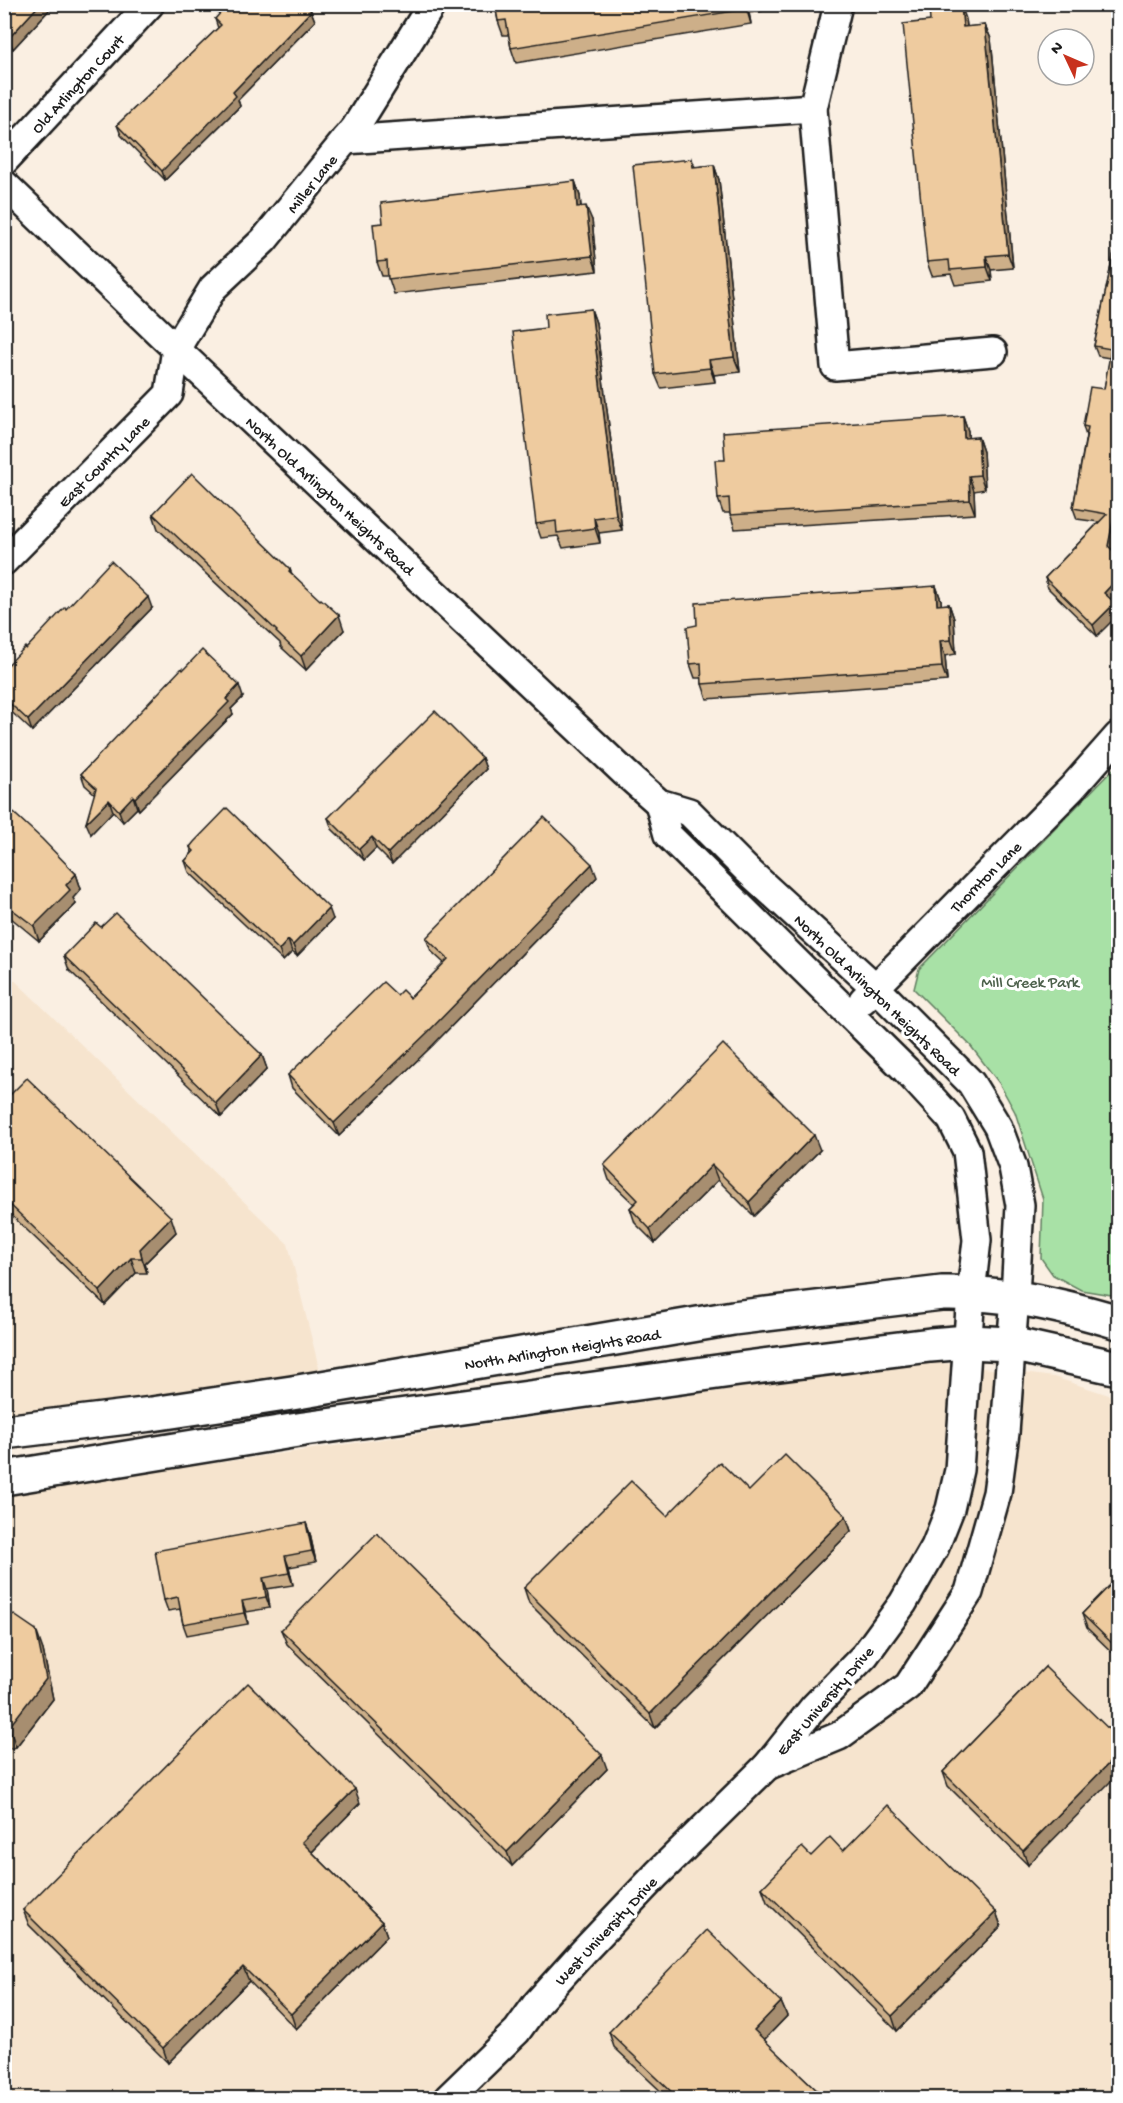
<svg xmlns="http://www.w3.org/2000/svg" width="1123" height="2103" font-family="'Gochi Hand',sans-serif">
<style>
.built{fill:#f6e4ce}
.green{fill:#a8e1a6;stroke:#627e61;stroke-width:1.5}
.lines{fill:none;stroke-linecap:round;stroke-linejoin:round}
.street-casing{stroke:#1c1c1c;stroke-width:32}
.secondary-casing{stroke:#1c1c1c;stroke-width:38}
.street{stroke:#fff;stroke-width:27}
.secondary{stroke:#fff;stroke-width:33}
.wall{fill:#cdaf89;stroke:#1c1c1c;stroke-width:1.5}
.shaded-wall{fill:#a78e6f;stroke:#1c1c1c;stroke-width:1.5}
.building{fill:#eecb9f;stroke:#1c1c1c;stroke-width:1.5}
.labels{text-anchor:middle;stroke-width:6;stroke-linejoin:round;paint-order:stroke}
.street-label{font-size:16px;fill:#1c1c1c;stroke:#fff}
.park-label{font-size:16px;fill:#4d614c;stroke:#fff}
</style>
<rect width="100%" height="100%" fill="#faefe2"/>
<filter id="ink" filterUnits="userSpaceOnUse"><feTurbulence type="fractalNoise" baseFrequency=".0167" numOctaves="2"/><feDisplacementMap in="SourceGraphic" scale="12" xChannelSelector="R" yChannelSelector="G"/><feConvolveMatrix kernelMatrix="1 2 1 2 8 2 1 2 1" color-interpolation-filters="sRGB"/></filter>
<g filter="url(#ink)">
<g class="built">
<path d="M4 970 288 1244 320 1372 5 1422Z"/>
<path d="M927 1361 1054 1377 1118 1398V2098H5L4 1491 98 1480Z"/>
</g>
<path class="green" d="M1118 764V1296L1081 1290 1053 1275 1041 1258 1043 1199 1015 1112 999 1083 970 1045 914 989 919 969Z"/>
<g class="lines">
<g class="street-casing">
<g id="street">
<path d="M837 4V9L813 108 835 366 993 352"/>
<path d="M345 140 813 108"/>
<path d="M4 161 150 4"/>
<path d="M4 184 176 349 625 773 659 803 689 812 746 869 875 987 971 1083 998 1127 1013 1167 1020 1205 1015 1296 1005 1433 997 1493 969 1592 908 1686 839 1736 767 1766"/>
<path d="M4 561 169 394 176 349 213 288 264 240 355 128 432 4"/>
<path d="M863 1000 1072 788 1118 736"/>
<path d="M448 2098 517 2031 537 2003 583 1952 657 1874 767 1766 814 1707 865 1655 903 1603 935 1547 950 1509 959 1470 971 1293 977 1240 967 1151 951 1119 906 1070 668 835 659 803"/>
</g>
</g>
<g class="secondary-casing">
<g id="secondary">
<path d="M4 1432 152 1414 292 1393 733 1318 942 1293C1005 1292 1058 1304 1118 1322"/>
<path d="M4 1478 304 1429 739 1369 930 1345 968 1342 1011 1344 1118 1368"/>
</g>
</g>
<use href="#street" class="street"/>
<use href="#secondary" class="secondary"/>
</g>
<g class="wall">
<path d="M4 4 50 9 13 49 4 41Z"/>
<path d="M495 4H761L762 11 749 13 751 24 516 63 511 48 509 35H503L498 21Z"/>
<path d="M311 11 315 21 238 100 240 106 165 180 121 135 117 125 218 28 215 19Z"/>
<path d="M966 19 967 27 985 25 991 39 1013 268 991 270 992 281 955 285 951 274 932 276 927 262Z"/>
<path d="M692 159 695 167 714 165 719 180 740 372 714 375 715 382 661 388 655 374Z"/>
<path d="M575 181 580 196 581 206 592 220 597 271 394 294 388 276H382L377 262 383 223Z"/>
<path d="M1119 228V521L1113 551 1119 556V591L1111 599 1097 636 1048 588 1045 578 1099 522 1077 519 1073 508 1086 436 1083 426 1104 389 1110 358 1098 356 1094 346Z"/>
<path d="M591 309 596 323 622 530 599 533 600 543 563 548 558 536 541 538 536 524 546 328Z"/>
<path d="M963 416 968 431V438L978 437 983 452 985 489 974 491 975 514 735 529 730 513H723L718 499 725 460Z"/>
<path d="M153 514 290 569 292 574 344 630 306 670 281 647 280 643 158 529Z"/>
<path d="M936 586 941 600V605L949 604 954 619 956 654 945 656 947 681 707 699 702 684V678H695L690 664Z"/>
<path d="M152 608 32 731 4 705V669L26 649 66 609Z"/>
<path d="M183 670 243 697 231 709 233 714 139 810 137 808 123 822 113 811 91 834 95 794 85 785 81 774Z"/>
<path d="M482 758 486 769 392 864 376 848 364 860 332 829 328 818Z"/>
<path d="M4 804 76 874 81 889 73 898 76 904 39 941 5 913Z"/>
<path d="M190 847 333 919 297 956 292 952 283 961 189 872 185 861 192 853Z"/>
<path d="M597 877 433 1045 339 1136 292 1088 288 1075 397 995 410 998 444 963 431 951 426 938Z"/>
<path d="M101 927 262 1055 267 1069 221 1117 69 970 64 956Z"/>
<path d="M4 1101 176 1232 145 1263 147 1273H136L105 1305 4 1208Z"/>
<path d="M820 1150 754 1216 718 1180 655 1243 635 1223 630 1208 634 1204 609 1180 604 1165Z"/>
<path d="M749 1491 846 1516 851 1531 655 1728 529 1603 524 1588 667 1516Z"/>
<path d="M306 1523 310 1534 316 1562 289 1567 293 1585 267 1589 270 1608 246 1612 248 1624 187 1635 183 1624 180 1609 168 1611 164 1600Z"/>
<path d="M1119 1576V1659L1087 1628 1082 1614Z"/>
<path d="M4 1608 43 1650 53 1699 16 1747 4 1750Z"/>
<path d="M281 1630 607 1769 512 1866 287 1644Z"/>
<path d="M1045 1667 1028 1865 948 1786 943 1772Z"/>
<path d="M360 1803 312 1852 382 1922 387 1936 296 2029 249 1981 168 2063 29 1925 23 1910Z"/>
<path d="M811 1856 996 1912 1001 1926 897 2031 767 1902 762 1888Z"/>
<path d="M781 2002 787 2016 764 2040 825 2098H668L614 2047 609 2032Z"/>
</g>
<g class="shaded-wall">
<path d="M40 4H48L50 9 13 49 9 38Z"/>
<path d="M745 4H746L749 13 751 24Z"/>
<path d="M961 5 966 19 969 41 963 27Z"/>
<path d="M311 11 315 21 238 100 240 106 165 180 162 171 233 92Z"/>
<path d="M985 25 991 39 1013 268 1008 254Z"/>
<path d="M714 165 719 180 740 372 734 357Z"/>
<path d="M575 181 580 196 582 221 577 207Z"/>
<path d="M586 206 592 220 597 271 592 256Z"/>
<path d="M986 256 991 270 992 281 987 267Z"/>
<path d="M591 309 596 323 622 530 616 515Z"/>
<path d="M709 360 714 375 715 382 710 368Z"/>
<path d="M963 416 968 431 969 453 964 438Z"/>
<path d="M978 437 983 452 985 489 980 475Z"/>
<path d="M969 476 974 491 975 514 970 500Z"/>
<path d="M1119 491V521L1112 557 1108 546Z"/>
<path d="M594 518 599 533 600 543 595 528Z"/>
<path d="M1119 577V591L1107 603 1104 593Z"/>
<path d="M936 586 941 600 942 619 937 605Z"/>
<path d="M148 597 152 608 32 731 28 720Z"/>
<path d="M1115 603 1119 614 1097 636 1093 625Z"/>
<path d="M949 604 954 619 956 654 951 640Z"/>
<path d="M339 615 344 630 306 670 301 656Z"/>
<path d="M940 641 945 656 947 681 942 667Z"/>
<path d="M239 685 243 697 231 709 233 714 139 810 135 798Z"/>
<path d="M482 758 486 769 392 864 388 853Z"/>
<path d="M133 796 137 808 123 822 119 811Z"/>
<path d="M109 800 113 811 91 834 86 823Z"/>
<path d="M372 837 376 848 364 860 359 849Z"/>
<path d="M592 864 597 877 433 1045 339 1136 334 1123Z"/>
<path d="M76 874 81 889 73 898 76 904 39 941 34 926 66 885Z"/>
<path d="M329 908 333 919 297 956 293 945Z"/>
<path d="M288 940 292 952 283 961 279 950Z"/>
<path d="M262 1055 267 1069 221 1117 216 1103Z"/>
<path d="M814 1135 820 1150 754 1216 749 1202Z"/>
<path d="M712 1165 718 1180 655 1243 650 1229Z"/>
<path d="M171 1217 176 1232 145 1263 147 1273 142 1258 140 1249Z"/>
<path d="M131 1258 136 1273 105 1305 100 1291Z"/>
<path d="M846 1516 851 1531 655 1728 650 1714Z"/>
<path d="M306 1523 310 1534 316 1562 312 1551Z"/>
<path d="M285 1556 289 1567 293 1585 289 1573Z"/>
<path d="M263 1578 267 1589 270 1608 266 1597Z"/>
<path d="M242 1601 246 1612 248 1624 244 1613Z"/>
<path d="M36 1630 43 1650 53 1699 16 1747 9 1727Z"/>
<path d="M1119 1753V1773L1028 1865 1023 1851Z"/>
<path d="M602 1755 607 1769 512 1866 507 1852Z"/>
<path d="M355 1789 360 1803 307 1857 302 1842Z"/>
<path d="M996 1912 1001 1926 897 2031 892 2016Z"/>
<path d="M382 1922 387 1936 296 2029 291 2014Z"/>
<path d="M243 1967 249 1981 168 2063 163 2048Z"/>
<path d="M781 2002 787 2016 759 2045 754 2030Z"/>
</g>
<g class="building">
<path d="M4 4H40L9 38 4 34Z"/>
<path d="M228 4H304L311 11 233 92 236 96 162 171 117 125 221 25 215 19Z"/>
<path d="M495 4H745L746 9 511 48 506 20 498 21Z"/>
<path d="M961 5 963 27 985 25 1008 254 986 256 987 267 950 270 949 260 927 262 903 24 930 21 929 8Z"/>
<path d="M692 159 693 167 714 165 734 357 709 360 710 368 655 374 633 165Z"/>
<path d="M575 181 577 207 586 206 592 256 388 279 387 261 377 262 373 224 383 223 381 203Z"/>
<path d="M1119 228V491L1108 546 1119 556V577L1104 593 1115 603 1093 625 1045 578 1107 514 1073 508 1088 427 1083 426 1090 387 1104 389 1111 349 1094 346Z"/>
<path d="M591 309 616 515 594 518 595 528 557 533 556 521 536 524 513 332 546 328 545 314Z"/>
<path d="M963 416 964 438 978 437 980 475 969 476 970 500 730 515 729 498 718 499 715 460H725L723 432Z"/>
<path d="M192 473 290 569 289 571 320 600 321 599 339 615 301 656 276 632 277 631 153 514Z"/>
<path d="M111 561 148 597 28 720 4 698V669L25 647 26 649 65 607 66 609Z"/>
<path d="M936 586 937 605 949 604 951 640 940 641 942 667 702 684 701 663 690 664 687 627 697 625 696 603Z"/>
<path d="M202 650 239 685 226 699 229 702 135 798 133 796 119 811 109 800 86 823 96 788 81 774 182 668 183 670Z"/>
<path d="M435 711 482 758 388 853 372 837 359 849 328 818Z"/>
<path d="M4 804 42 839 76 874 66 885 70 890 34 926 4 903Z"/>
<path d="M227 808 329 908 293 945 288 940 279 950 185 861 194 851 190 847 194 842Z"/>
<path d="M544 817 592 864 428 1032 334 1123 288 1075 383 982 397 995 402 990 410 998 448 959 426 938Z"/>
<path d="M116 913 262 1055 216 1103 64 956 96 923 101 927Z"/>
<path d="M723 1044 814 1135 749 1202 712 1165 650 1229 630 1208 638 1200 604 1165Z"/>
<path d="M27 1078 171 1217 140 1249 142 1258H131L100 1291 4 1199V1101Z"/>
<path d="M785 1455 846 1516 650 1714 524 1588 631 1481 667 1516 720 1462 749 1491Z"/>
<path d="M306 1523 312 1551 285 1556 289 1573 263 1578 266 1597 242 1601 244 1613 183 1624 178 1597 164 1600 155 1551Z"/>
<path d="M377 1533 602 1755 507 1852 281 1630Z"/>
<path d="M1119 1576V1650L1082 1614Z"/>
<path d="M4 1608 36 1630 46 1679 9 1727 4 1728Z"/>
<path d="M1045 1667 1119 1739V1753L1023 1851 943 1772Z"/>
<path d="M248 1683 355 1789 302 1842 382 1922 291 2014 243 1967 163 2048 23 1910Z"/>
<path d="M888 1805 996 1912 892 2016 762 1888 802 1847 811 1856 830 1837 843 1851Z"/>
<path d="M707 1930 781 2002 754 2030 825 2098H678L609 2032Z"/>
</g>
</g>
<g class="labels">
<g class="street-label">
<text transform="translate(77 83) rotate(-47)" y="6">Old Arlington Court</text>
<text transform="translate(311 183) rotate(-51)" y="6">Miller Lane</text>
<text transform="translate(103 461) rotate(-45)" y="6">East Country Lane</text>
<text transform="translate(331 495) rotate(43)" y="6">North Old Arlington Heights Road</text>
<text transform="translate(985 876) rotate(-45)" y="6">Thornton Lane</text>
<text transform="translate(878 994) rotate(44)" y="6">North Old Arlington Heights Road</text>
<text transform="translate(562 1348) rotate(-9)" y="6">North Arlington Heights Road</text>
<text transform="translate(824 1700) rotate(-49)" y="6">East University Drive</text>
<text transform="translate(605 1930) rotate(-47)" y="6">West University Drive</text>
</g>
<g class="park-label">
<text x="1030" y="987">Mill Creek Park</text>
</g>
</g>
<rect width="1123" height="2103" fill="none" stroke="#fff" stroke-width="24"/>
<rect x="12" y="12" width="1099" height="2079" fill="none" stroke="#1c1c1c" stroke-width="2" filter="url(#ink)"/>
<g transform="translate(1066 57) rotate(314)"><circle r="28" fill="#ffffff" stroke="#a4a4a4" stroke-width="1.5"/>
<path d="M0-4.5L10 22L0 15L-10 22Z" fill="#c8321e"/>
<text y="-9" font-size="16" font-weight="bold" text-anchor="middle" fill="#1c1c1c">N</text>
</g>
</svg>
